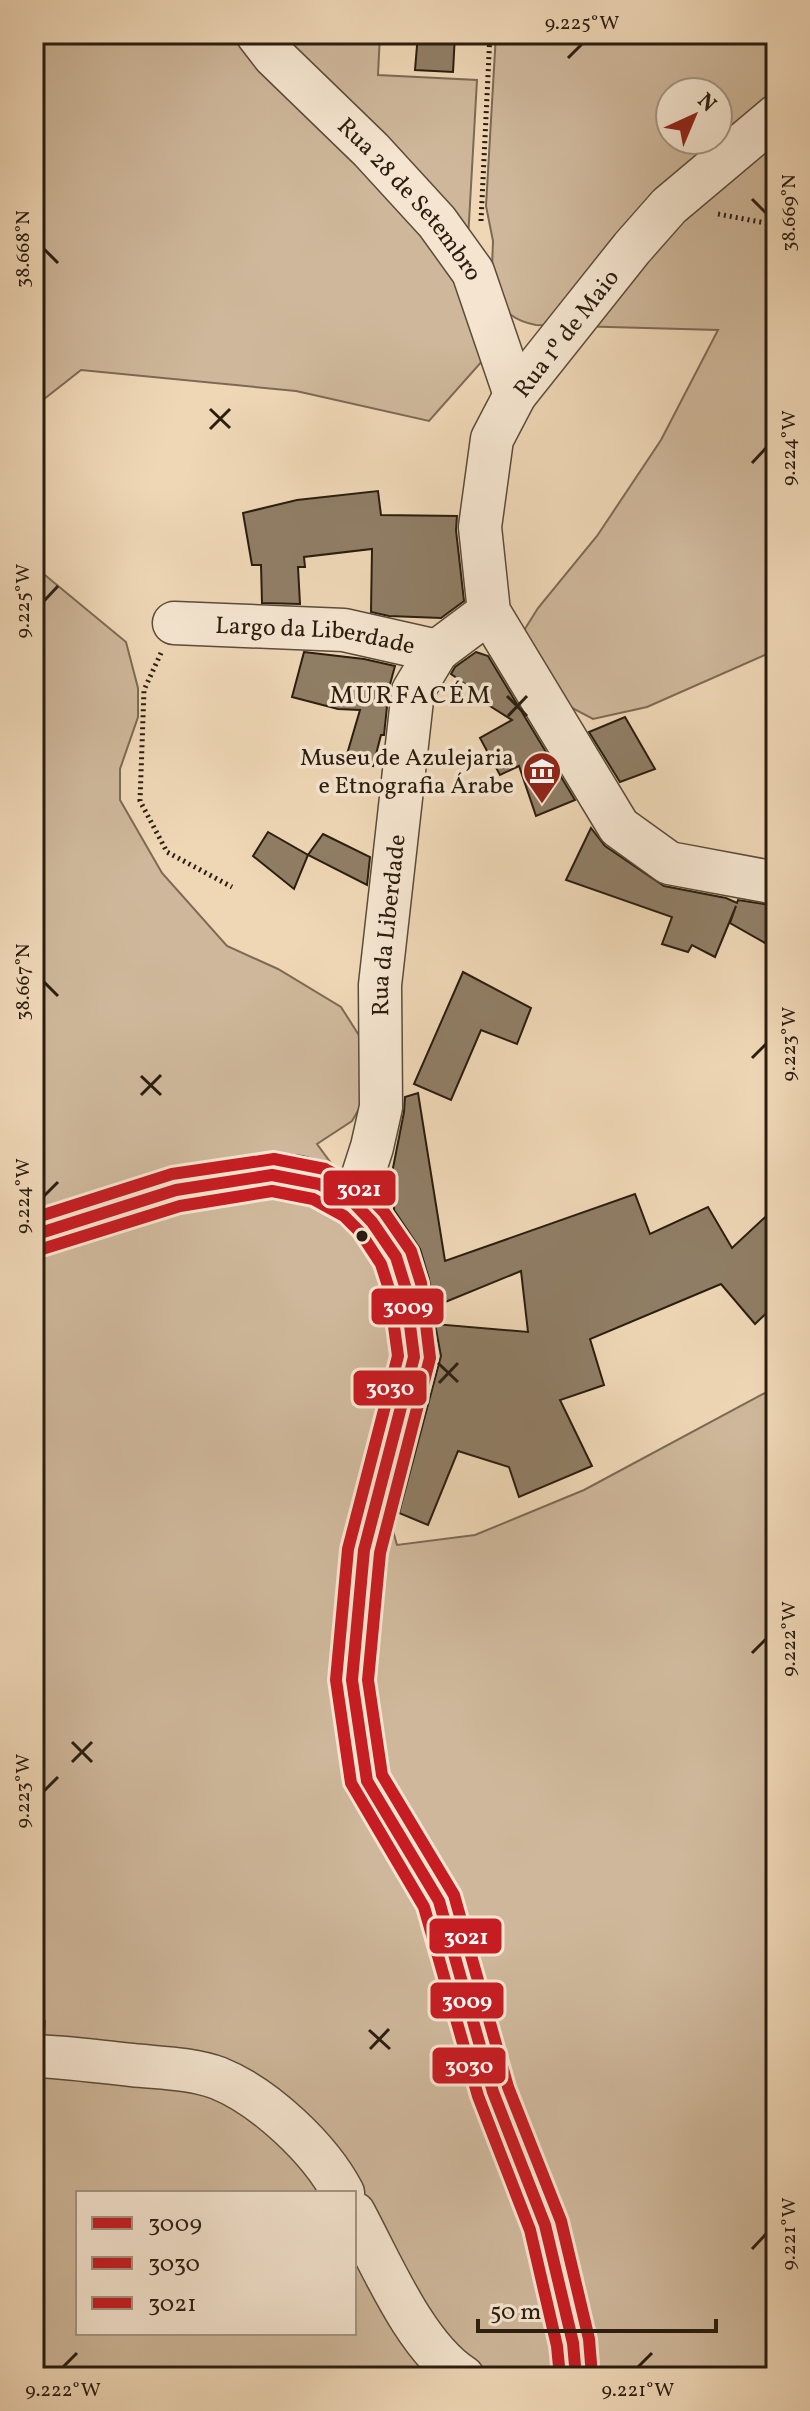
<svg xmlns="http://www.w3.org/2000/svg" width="810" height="2411" font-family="Vollkorn,serif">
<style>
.green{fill:#ceb79a;stroke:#7c6a54;stroke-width:2;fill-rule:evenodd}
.building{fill:#907e66;stroke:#2a1d0f;stroke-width:2}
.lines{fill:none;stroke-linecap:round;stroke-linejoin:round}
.minor-casing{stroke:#5b4c39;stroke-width:45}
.major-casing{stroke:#2a1d0f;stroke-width:47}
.path{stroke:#2a1d0f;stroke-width:5;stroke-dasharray:2 4;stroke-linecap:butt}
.minor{stroke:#f5e5d0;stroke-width:42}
.major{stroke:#efd7b6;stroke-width:44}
.bus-1-casing{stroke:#f5e5d0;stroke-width:18}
.bus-2-casing{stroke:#f5e5d0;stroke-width:18}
.bus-3-casing{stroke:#f5e5d0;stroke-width:18}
.bus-1{stroke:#c61d23;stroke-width:12}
.bus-2{stroke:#c61d23;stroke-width:12}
.bus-3{stroke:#c61d23;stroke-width:12}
.ticks{fill:none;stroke:#2a1d0f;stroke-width:3}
.bus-dot{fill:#2a1d0f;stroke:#f5e5d0;stroke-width:3}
.labels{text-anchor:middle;stroke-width:7;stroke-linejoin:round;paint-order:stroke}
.street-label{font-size:24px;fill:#2a1d0f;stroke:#f5e5d0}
.poi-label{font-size:24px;fill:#2a1d0f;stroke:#f5e5d0;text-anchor:end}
.neighbourhood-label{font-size:26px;letter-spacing:2px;fill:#2a1d0f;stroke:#f5e5d0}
.line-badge{stroke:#f5e5d0;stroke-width:3}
.badge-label{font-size:22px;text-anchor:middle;font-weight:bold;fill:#fff}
.neatline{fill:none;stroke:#2a1d0f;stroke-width:3}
.ticks-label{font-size:20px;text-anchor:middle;fill:#2a1d0f}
</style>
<rect width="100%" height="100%" fill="#efd7b6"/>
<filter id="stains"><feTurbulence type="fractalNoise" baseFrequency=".0025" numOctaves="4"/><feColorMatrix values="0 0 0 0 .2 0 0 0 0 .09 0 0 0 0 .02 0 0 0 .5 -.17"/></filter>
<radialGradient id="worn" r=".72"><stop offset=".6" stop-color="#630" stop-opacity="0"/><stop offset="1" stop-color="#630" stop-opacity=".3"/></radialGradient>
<g class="green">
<path d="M34 34H246L466 277 484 359 429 421 296 391 81 370 34 407Z"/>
<path d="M266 34H380L378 75 477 80 468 239Z"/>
<path d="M496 34H776V650L647 707 593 719 557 700 518 640 538 608 597 536 661 440 718 330 536 325C513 321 505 311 491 294L493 241 486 206ZM670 92H718V140H670Z"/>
<path d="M34 566 126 642 138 688V717L120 769V800L162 873 227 946 278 969 341 1007 362 1040 369 1092 352 1121 317 1144 331 1163 399 1235 388 1513 397 1545 475 1535 584 1490 776 1387V2377H34V2219L45 2021 34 2020ZM78 2193H354V2333H78Z"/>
</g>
<g class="building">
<path d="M418 34H455L453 72 415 70Z"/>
<path d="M378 491 381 515 457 516 456 530 464 601 441 618 389 616 371 612 372 549 304 557 305 567H298L300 604 262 603 261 565H252L243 513 297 500Z"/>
<path d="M304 652 364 659 395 666 389 688 384 735H381L373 766 345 761 360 710 338 709 292 697Z"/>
<path d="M476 652 488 656 575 800 536 816 519 766 500 775 480 738 512 720 482 701V696L451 674 455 667Z"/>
<path d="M625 717 655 769 620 782 589 732Z"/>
<path d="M591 828 605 846 664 886 726 898 737 903 738 900 776 906V914L765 943 730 923 736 906 715 957 692 945 688 952 662 944 672 917 566 880Z"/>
<path d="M268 832 308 855 294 889 253 856Z"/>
<path d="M323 834 370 857 367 885 308 855Z"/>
<path d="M463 972 531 1008 517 1044 481 1030 451 1100 414 1084Z"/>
<path d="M418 1093 445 1261 635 1194 650 1234 708 1207 732 1248 776 1207V1304L755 1324 721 1284 590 1339 604 1385 560 1400 592 1466 519 1497 509 1467 458 1451 428 1525 399 1513 441 1356 435 1324 528 1332 521 1271 433 1307 429 1279 420 1249 394 1210 392 1173 404 1112 405 1097Z"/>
</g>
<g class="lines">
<g class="minor-casing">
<g id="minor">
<path id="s1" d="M257 34 274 56 371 150 437 222 473 272 515 395"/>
<path d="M776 116 669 206 632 248 515 395 492 439 480 527 489 612 619 827 669 863 776 883"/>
<path id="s2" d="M174 623 344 630 437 651 489 612"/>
<path id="s3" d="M354 1203 372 1147 381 1107 380 985 413 691 437 651"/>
<path d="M34 2056C67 2057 100 2062 132 2065 160 2068 191 2068 218 2078 265 2097 320 2149 343 2193"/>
<path d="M354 2213C381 2263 415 2346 463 2377"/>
</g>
</g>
<g class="major-casing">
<path id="major" d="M34 1235 176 1190 272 1175 297 1178 319 1184 354 1203 372 1222 396 1257 405 1286 414 1357 364 1550 352 1680 367 1781 439 1901 493 2092 545 2225 573 2343 576 2377"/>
</g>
<g class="path">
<path d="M718 214 776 225"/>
<path d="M481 221 490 34"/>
<path d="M161 653 144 690 140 801 167 852 232 887"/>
</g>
<use href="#minor" class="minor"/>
<use href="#major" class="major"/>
<g class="bus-1-casing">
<path id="bus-1" d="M34 1235 176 1190 272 1175 319 1184 354 1203 372 1222 396 1257 405 1286 414 1357 364 1550 352 1680 367 1781 439 1901 493 2092 545 2225 573 2343 576 2377"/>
</g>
<g class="bus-2-casing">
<path id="bus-2" d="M39 1250 180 1206 272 1191 313 1199 344 1216 360 1232 381 1264 389 1289 398 1356 348 1549 336 1680 351 1783 424 1907 478 2096 530 2230 557 2346 560 2377"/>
</g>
<g class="bus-3-casing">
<path id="bus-3" d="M34 1218 172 1174 274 1159 325 1169 363 1190 384 1212 411 1251 421 1283 430 1358 380 1553 368 1680 382 1775 454 1895 508 2087 561 2221 589 2339 592 2376"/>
</g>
<use href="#bus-1" class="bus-1"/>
<use href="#bus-2" class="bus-2"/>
<use href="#bus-3" class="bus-3"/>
</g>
<path class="ticks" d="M568 58 582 44M752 199 766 213M44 249 58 263M210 409 230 428M210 429 230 409M752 463 766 448M44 601 58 586M507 696 527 716M508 716 527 696M44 982 58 996M752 1058 766 1044M141 1076 161 1095M141 1095 161 1075M44 1196 58 1182M438 1363 458 1382M439 1383 458 1363M752 1653 766 1639M72 1742 92 1762M72 1762 92 1742M44 1791 58 1777M369 2030 390 2049M370 2049 389 2029M752 2249 766 2234M63 2367 77 2353M638 2367 652 2353"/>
<defs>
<g id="museum-pin" transform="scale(2)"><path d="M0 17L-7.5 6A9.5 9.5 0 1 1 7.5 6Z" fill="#8f2418" stroke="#f5e5d0"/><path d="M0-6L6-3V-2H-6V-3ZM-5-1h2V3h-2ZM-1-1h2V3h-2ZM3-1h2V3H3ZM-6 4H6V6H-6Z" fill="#fff"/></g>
</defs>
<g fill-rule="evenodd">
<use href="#museum-pin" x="542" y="771"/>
</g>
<circle class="bus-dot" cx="362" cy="1236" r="7"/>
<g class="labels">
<g class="street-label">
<text dy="8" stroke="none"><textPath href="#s1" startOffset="226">Rua 28 de Setembro</textPath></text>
<text transform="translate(566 333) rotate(-52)" y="8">Rua 1º de Maio</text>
<text dy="8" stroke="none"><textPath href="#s2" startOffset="142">Largo da Liberdade</textPath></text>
<text dy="8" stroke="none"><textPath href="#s3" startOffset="282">Rua da Liberdade</textPath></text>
</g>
<g class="poi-label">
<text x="514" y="765">Museu de Azulejaria<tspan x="514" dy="28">e Etnografia Árabe</tspan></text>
</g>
<g class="neighbourhood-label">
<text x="411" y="703">MURFACÉM</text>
</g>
</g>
<g class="line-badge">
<rect x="322" y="1169" width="75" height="38" rx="8" fill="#c61d23"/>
<rect x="370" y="1287" width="75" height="39" rx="8" fill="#c61d23"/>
<rect x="352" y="1369" width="76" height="38" rx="8" fill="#c61d23"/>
<rect x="428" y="1917" width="75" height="38" rx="8" fill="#c61d23"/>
<rect x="429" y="1981" width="76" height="39" rx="8" fill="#c61d23"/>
<rect x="431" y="2046" width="76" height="39" rx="8" fill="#c61d23"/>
</g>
<g class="badge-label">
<text x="359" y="1196">3021</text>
<text x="408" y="1314">3009</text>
<text x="390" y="1395">3030</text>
<text x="466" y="1944">3021</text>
<text x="467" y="2008">3009</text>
<text x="469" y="2073">3030</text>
</g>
<rect width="810" height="2411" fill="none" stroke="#efd7b6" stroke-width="88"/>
<rect x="76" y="2191" width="280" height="144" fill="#f5e5d0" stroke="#a49583" stroke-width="2"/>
<rect x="92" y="2217" width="40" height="12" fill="#c61d23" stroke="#a49583" stroke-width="2"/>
<text x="148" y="2231" font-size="24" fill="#2a1d0f">3009</text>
<rect x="92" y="2257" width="40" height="12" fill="#c61d23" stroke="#a49583" stroke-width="2"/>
<text x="148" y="2271" font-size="24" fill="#2a1d0f">3030</text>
<rect x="92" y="2297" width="40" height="12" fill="#c61d23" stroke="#a49583" stroke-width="2"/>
<text x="148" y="2311" font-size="24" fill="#2a1d0f">3021</text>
<g transform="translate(694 116) rotate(44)"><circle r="38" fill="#f5e5d0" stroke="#a49583" stroke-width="2"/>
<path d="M0-6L14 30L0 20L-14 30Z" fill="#8f2418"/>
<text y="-12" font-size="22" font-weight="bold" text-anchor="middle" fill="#2a1d0f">N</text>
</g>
<path d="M478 2319v12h238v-12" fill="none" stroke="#2a1d0f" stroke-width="4"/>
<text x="490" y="2319" font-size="24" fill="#2a1d0f" stroke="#f5e5d0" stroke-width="6" paint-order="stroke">50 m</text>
<rect x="44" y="44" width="722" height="2323" class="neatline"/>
<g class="ticks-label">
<text x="582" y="29">9.225°W</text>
<text transform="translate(788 213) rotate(-90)" y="7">38.669°N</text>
<text transform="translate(22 249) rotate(-90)" y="7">38.668°N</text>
<text transform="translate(788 448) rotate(-90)" y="7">9.224°W</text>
<text transform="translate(22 601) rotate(-90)" y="7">9.225°W</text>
<text transform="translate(22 982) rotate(-90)" y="7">38.667°N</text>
<text transform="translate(788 1044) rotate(-90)" y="7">9.223°W</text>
<text transform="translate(22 1196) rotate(-90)" y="7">9.224°W</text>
<text transform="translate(788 1639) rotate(-90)" y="7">9.222°W</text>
<text transform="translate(22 1791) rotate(-90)" y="7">9.223°W</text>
<text transform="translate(788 2234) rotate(-90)" y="7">9.221°W</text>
<text x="63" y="2396">9.222°W</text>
<text x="638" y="2396">9.221°W</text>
</g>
<rect width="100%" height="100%" filter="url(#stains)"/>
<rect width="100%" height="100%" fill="url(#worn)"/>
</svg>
